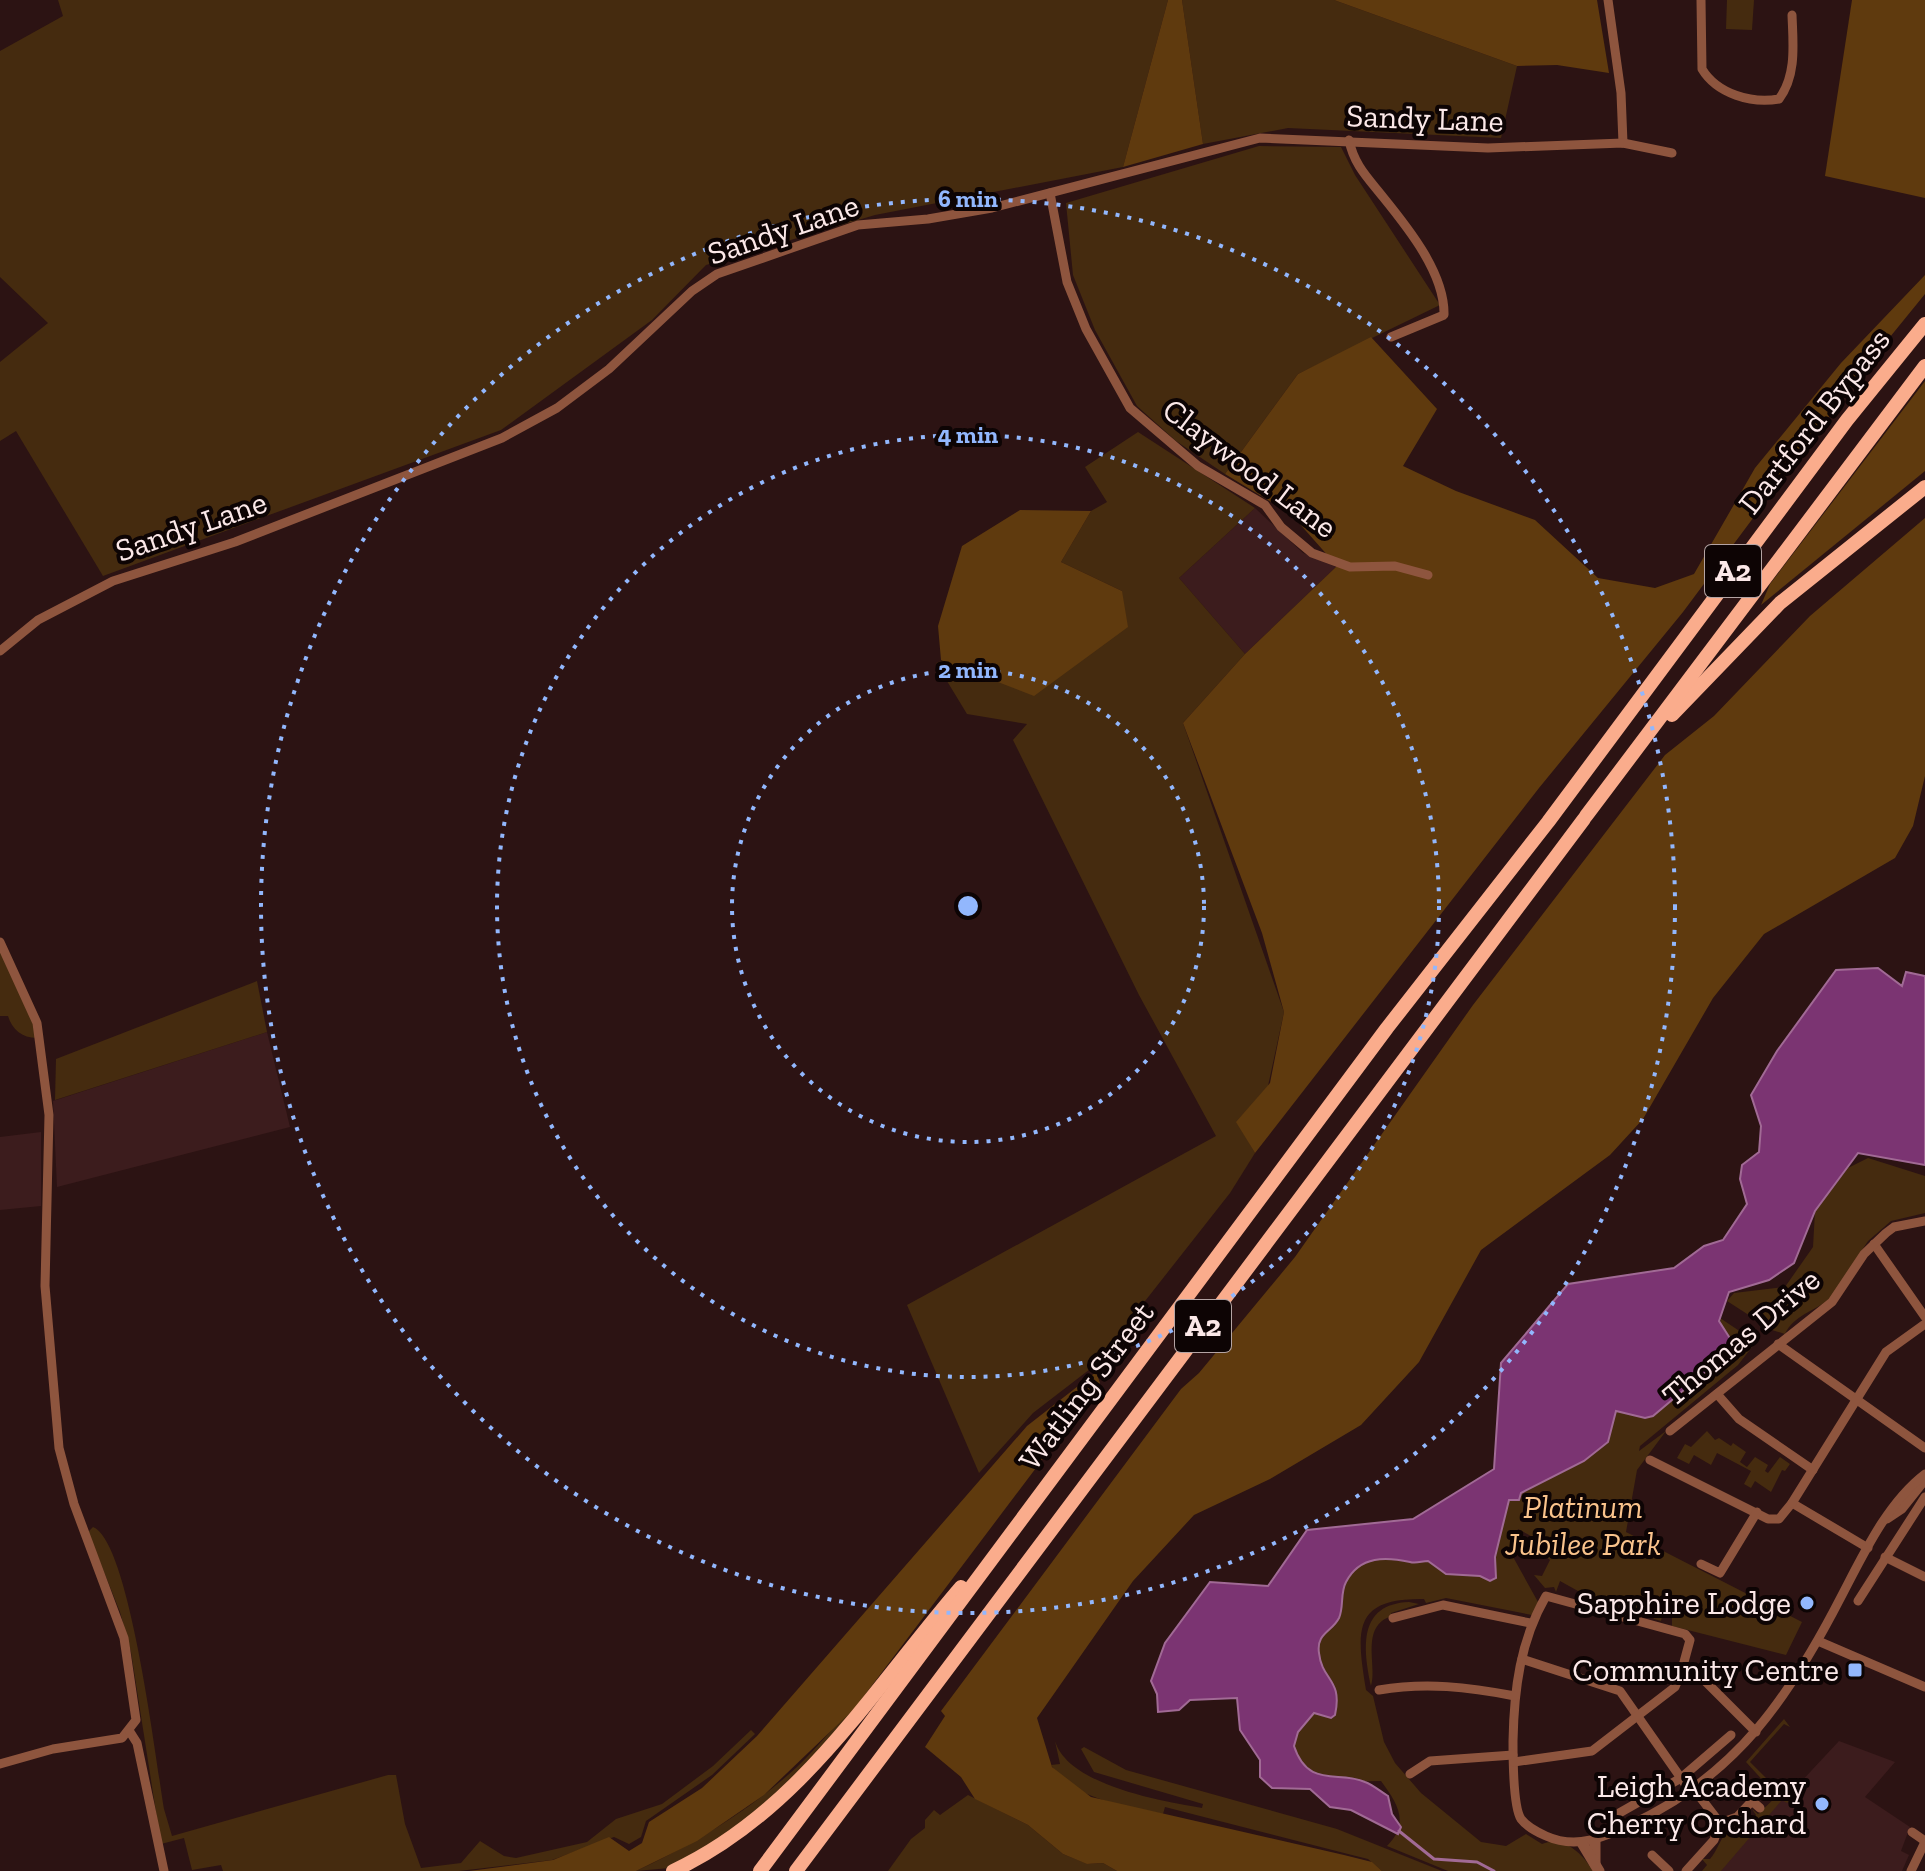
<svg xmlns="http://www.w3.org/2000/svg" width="1925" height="1871" font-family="'Zilla Slab',serif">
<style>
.built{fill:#3c1c1d}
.green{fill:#452b0f}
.forest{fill:#5f3a0e}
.water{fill:#7b3472;stroke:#a16a95;stroke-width:2}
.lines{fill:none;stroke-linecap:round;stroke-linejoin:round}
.stream{stroke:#a16a95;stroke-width:3}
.minor{stroke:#8e553e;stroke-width:9}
.tertiary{stroke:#8e553e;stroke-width:11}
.trunk{stroke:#faac8c;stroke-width:14}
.ring{fill:none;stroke:#92b7fd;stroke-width:4;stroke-dasharray:4 8}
.poi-dot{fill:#92b7fd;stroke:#0d0404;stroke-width:3}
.labels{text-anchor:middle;stroke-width:8;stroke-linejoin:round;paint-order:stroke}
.shield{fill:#0d0404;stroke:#b4a4a4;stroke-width:2}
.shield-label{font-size:30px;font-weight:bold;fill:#fbe8e8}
.street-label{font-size:32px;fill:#fbe8e8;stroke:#0d0404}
.park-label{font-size:32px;font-style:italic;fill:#fac38c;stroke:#0d0404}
.poi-label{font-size:32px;fill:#fbe8e8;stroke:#0d0404;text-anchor:end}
.centre{fill:#92b7fd;stroke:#0d0404;stroke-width:4}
.ring-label{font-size:24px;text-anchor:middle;font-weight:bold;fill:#92b7fd;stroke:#0d0404;stroke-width:8;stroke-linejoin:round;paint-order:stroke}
</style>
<rect width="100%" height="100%" fill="#2c1313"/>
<g class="built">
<path d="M1255 508 1303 553 1336 567 1245 654 1179 578Z"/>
<path d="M267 1032 290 1127 57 1187 53 1101Z"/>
<path d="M41 1132V1206L0 1210V1137Z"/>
<path d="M1839 1741 1895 1762 1865 1797 1910 1827 1901 1851 1909 1855 1902 1871H1707L1779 1794 1785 1799Z"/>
</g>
<g class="green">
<path d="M58 0H1168L1123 167 875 215 706 265 652 320 501 430 103 576 16 431 0 441V362L48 323 0 277V51L63 16Z"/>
<path d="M1182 0H1334L1517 66 1501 138 1288 128 1203 144Z"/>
<path d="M1727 0H1754L1752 30 1726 29Z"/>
<path d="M1259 146 1341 147 1355 175 1440 305 1298 374 1225 474 1176 441 1137 406 1095 330 1073 275 1066 203Z"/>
<path d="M1138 432 1255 508 1179 578 1245 654 1183 723 1284 1012 1268 1086 1237 1122 1255 1153 1230 1193 1094 1366 1033 1413 979 1473 907 1305 1216 1136 1139 995 1013 740 1027 724 967 714 936 663 1122 591 1061 562 1091 511 1107 502 1085 467Z"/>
<path d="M0 948 32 1016 37 1038C22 1038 12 1029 8 1016H0Z"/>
<path d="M257 981 267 1032 55 1100 56 1059Z"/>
<path d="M1868 1158 1925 1176V1213L1891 1221 1868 1241 1829 1300C1815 1310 1793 1316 1785 1334L1772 1330 1727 1301 1734 1293 1785 1287 1813 1247 1815 1211 1848 1168Z"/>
<path d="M1720 1318 1756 1342 1738 1365 1640 1446 1639 1451 1666 1431 1637 1470 1626 1532 1802 1622 1786 1655 1672 1626V1618L1662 1616 1661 1621 1654 1619 1650 1613 1630 1611 1631 1606 1624 1604 1622 1610 1619 1606 1577 1596 1578 1591 1560 1581 1556 1592 1554 1587 1545 1588 1534 1575 1542 1576 1550 1560 1537 1549 1540 1541 1518 1529 1512 1555 1538 1602 1532 1615 1446 1598 1426 1603 1424 1599C1353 1598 1356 1629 1366 1690L1373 1696 1384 1742 1395 1763 1421 1793 1481 1842 1506 1846 1526 1834 1542 1844C1564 1835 1583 1854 1593 1871H1448L1387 1846C1410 1823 1398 1804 1381 1781L1274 1783 1277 1655 1335 1715C1343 1680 1323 1680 1319 1653 1316 1634 1332 1632 1339 1618 1344 1607 1340 1593 1346 1582 1363 1549 1401 1560 1428 1561L1446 1574 1480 1576 1490 1581 1509 1500H1518L1521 1493 1584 1461 1608 1442 1616 1411 1650 1418 1733 1343 1722 1330Z"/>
<path d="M1707 1431 1715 1440 1719 1438 1731 1446 1733 1443 1746 1452 1740 1462 1747 1467 1755 1457 1768 1465 1765 1471 1768 1473 1780 1457 1790 1464 1785 1471 1782 1470 1771 1492 1755 1481 1751 1488 1744 1484 1751 1471 1717 1453 1711 1465 1694 1455 1689 1464 1677 1458 1685 1444 1691 1447Z"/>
<path d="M93 1527C130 1541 156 1763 164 1809L172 1836 388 1775H396L405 1824 421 1868 461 1863 480 1841 504 1856 516 1858 587 1842 616 1819 662 1804 713 1766 751 1730 755 1734 712 1775 646 1821 641 1837 629 1844 614 1837 552 1860 459 1871H223L221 1865 192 1870 184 1838 161 1844 131 1652 120 1612 88 1532Z"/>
<path d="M1409 1602 1419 1604 1391 1613 1392 1616C1359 1626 1378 1667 1371 1686 1363 1648 1358 1604 1409 1602Z"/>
<path d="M865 1696 813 1761 746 1822 670 1868 636 1871C694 1844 749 1811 797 1767 820 1745 842 1716 865 1696Z"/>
<path d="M1784 1719 1790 1727 1784 1724 1750 1762 1785 1797 1798 1785 1801 1788 1787 1803 1782 1800 1721 1871H1702L1707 1865 1702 1859H1710C1718 1850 1720 1837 1730 1829L1732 1837 1739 1835 1737 1827 1739 1831 1740 1825 1744 1828 1756 1815 1752 1809 1758 1814 1777 1796 1746 1762Z"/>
<path d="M1055 1741C1068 1785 1161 1801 1202 1808L1203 1804 1094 1772 1081 1749 1084 1747 1126 1770 1337 1829 1442 1871H1382L1368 1859 1348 1854 1165 1807 1163 1814C1124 1805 1074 1800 1051 1765L1060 1764Z"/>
<path d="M968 1795 1028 1825 1063 1854 1088 1864 1103 1863 1117 1871H888L911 1839 925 1828V1820L934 1810 940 1815Z"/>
</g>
<g class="forest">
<path d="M1168 0H1182L1203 144 1123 167Z"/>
<path d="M1334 0H1597L1609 73 1557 65 1517 66Z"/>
<path d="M1852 0H1925V198L1825 176Z"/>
<path d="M1925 275V294L1868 364 1683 612 1539 788 1255 1153 1236 1122 1270 1083 1284 1012 1262 933 1183 723 1245 654 1337 566 1291 514 1225 474 1298 374 1371 337 1437 409 1403 466 1456 491 1535 520 1598 578 1655 588 1694 574 1755 468 1841 363Z"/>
<path d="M1925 381V471L1761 605 1770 584Z"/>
<path d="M1020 510 1091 511 1061 562 1122 591 1128 627 1034 696 941 660 938 626 962 546Z"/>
<path d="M1925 518V776L1913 826 1895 858 1764 934 1713 998 1643 1119 1610 1155 1481 1250 1419 1362 1361 1425 1270 1479 1194 1515 1133 1581 1037 1718 1052 1767 1091 1797 1344 1855 1372 1862 1382 1871H1117L1103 1863 1087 1864 1063 1854 1028 1825 975 1799 961 1777 925 1747 945 1716 941 1711 1181 1389 1199 1373 1295 1257 1473 1005 1665 755 1714 716 1810 616Z"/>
<path d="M1096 1372 1100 1383 855 1708 764 1795 697 1841 636 1871H469L553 1860 609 1837 629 1851 642 1843 649 1822 702 1788 757 1736 1027 1426Z"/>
</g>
<path class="water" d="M1878 968 1902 986 1906 972 1925 976V1165L1858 1153 1815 1211 1794 1263 1769 1280 1729 1292 1719 1321 1733 1343 1730 1351 1653 1416 1645 1418 1616 1411 1608 1442 1584 1461 1521 1493 1519 1500H1509L1495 1557 1496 1578 1490 1581 1480 1576 1446 1574 1428 1561C1422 1561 1416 1564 1410 1562 1387 1557 1360 1555 1346 1582 1340 1593 1344 1607 1339 1618 1332 1632 1316 1633 1319 1653 1322 1681 1343 1679 1335 1715L1331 1718 1314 1713 1298 1732 1294 1746C1308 1789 1339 1770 1365 1782 1373 1785 1380 1791 1388 1796L1392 1814 1401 1827 1398 1834 1351 1810 1330 1807 1310 1789 1272 1788 1260 1777V1760L1240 1730 1237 1698 1190 1700 1179 1710 1158 1712 1157 1694 1151 1681 1165 1643 1210 1582 1268 1586 1307 1530 1413 1519 1494 1469 1501 1363 1568 1284 1674 1268 1704 1246 1723 1240 1747 1204 1740 1179 1742 1165 1759 1152 1761 1126 1751 1095 1777 1051 1836 970Z"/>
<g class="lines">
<path class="stream" d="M1399 1831 1434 1859 1477 1862 1494 1871"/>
<g class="minor">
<path d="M1608 0 1621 93 1623 143"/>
<path d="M1701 0 1702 69C1717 94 1752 104 1779 99 1797 75 1793 43 1792 15"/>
<path d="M1349 140C1354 165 1368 178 1383 197 1409 229 1445 274 1444 315L1391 337"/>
<path d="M1050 193 1067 282 1086 329 1130 408 1198 466 1265 505 1281 527 1312 553 1350 567 1395 566 1428 575"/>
<path d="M0 651 38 620 113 581 235 542 502 438 557 408 609 369 692 291 717 274 858 225 928 219 992 208 1260 138 1488 148 1623 143 1672 153"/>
<path d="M0 942 37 1023 49 1115 45 1286 59 1448 74 1504 124 1638 136 1720 122 1738 53 1749 0 1764"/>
<path d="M1874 1244 1925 1317"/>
<path d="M1778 1344 1925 1448"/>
<path d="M1717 1394 1739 1419 1813 1470"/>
<path d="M1670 1431 1832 1302 1864 1254 1886 1233 1894 1227 1925 1221"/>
<path d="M1650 1460 1768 1519H1779L1792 1503 1868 1548"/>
<path d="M1792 1503 1886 1352 1925 1324"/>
<path d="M1887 1519 1902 1509 1925 1480"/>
<path d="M1885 1557 1925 1577"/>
<path d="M1701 1564 1720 1573 1757 1512"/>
<path d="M1858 1601 1925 1497"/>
<path d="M1393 1618 1443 1605 1530 1623"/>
<path d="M1818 1641 1925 1687"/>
<path d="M1522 1659 1620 1691 1690 1791"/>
<path d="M1681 1673 1690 1640 1685 1634 1546 1596C1520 1641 1514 1690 1513 1741 1513 1757 1513 1807 1521 1819 1527 1827 1537 1832 1546 1836 1577 1850 1604 1837 1632 1824 1737 1775 1790 1696 1841 1597 1863 1555 1887 1503 1925 1474"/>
<path d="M1379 1690C1426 1682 1468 1687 1515 1696"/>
<path d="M130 1732 137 1743 164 1871"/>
<path d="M1514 1762 1592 1751 1675 1687 1681 1673 1704 1680 1756 1732"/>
<path d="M1410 1774 1430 1761 1513 1755"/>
<path d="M1693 1788 1720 1823"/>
<path d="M1614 1816 1681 1778 1731 1735"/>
<path d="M1912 1832 1925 1841"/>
<path d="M1652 1855 1669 1871"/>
<path d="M1686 1871 1714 1840 1720 1823 1737 1817 1752 1801 1760 1808"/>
<path d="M1911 1871 1925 1842"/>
</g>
<g class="tertiary">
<path d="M1595 1840V1864"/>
<path d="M1582 1843 1599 1871"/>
</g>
<g class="trunk">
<path d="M1672 715 1780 603 1925 487"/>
<path d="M1586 816 1925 366"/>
<path d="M673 1871C800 1812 873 1689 961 1587"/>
<path d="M760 1871 1387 1028 1548 822 1847 420 1925 324"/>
<path d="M796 1871 1584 819"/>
</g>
</g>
<g class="ring">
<circle cx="968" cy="906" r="236"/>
<circle cx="968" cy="906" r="471"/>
<circle cx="968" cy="906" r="707"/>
</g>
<g class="poi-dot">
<circle cx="1807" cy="1603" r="8"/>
<rect x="1847" y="1662" width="16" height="16" rx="4"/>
<circle cx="1822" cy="1804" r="8"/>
</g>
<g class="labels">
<g class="shield">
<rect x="1705" y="545" width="56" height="52" rx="6"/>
<rect x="1175" y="1300" width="56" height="52" rx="6"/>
</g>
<g class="shield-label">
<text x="1733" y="581">A2</text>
<text x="1203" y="1336">A2</text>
</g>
<g class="street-label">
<text transform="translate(1425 118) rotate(2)" y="11">Sandy Lane</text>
<text transform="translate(783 229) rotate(-19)" y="11">Sandy Lane</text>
<text transform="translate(1814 421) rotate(-52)" y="11">Dartford Bypass</text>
<text transform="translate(1250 468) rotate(37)" y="11">Claywood Lane</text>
<text transform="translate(191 526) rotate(-19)" y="11">Sandy Lane</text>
<text transform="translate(1741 1337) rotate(-40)" y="11">Thomas Drive</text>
<text transform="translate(1086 1386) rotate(-53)" y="11">Watling Street</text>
</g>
<g class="park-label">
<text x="1583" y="1518">Platinum<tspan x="1583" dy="37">Jubilee Park</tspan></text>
</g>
<g class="poi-label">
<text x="1791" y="1614">Sapphire Lodge</text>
<text x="1839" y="1681">Community Centre</text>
<text x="1806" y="1797">Leigh Academy<tspan x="1806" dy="37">Cherry Orchard</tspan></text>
</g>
</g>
<circle cx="968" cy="906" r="12" class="centre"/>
<g class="ring-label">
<text x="968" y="207">6 min</text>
<text x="968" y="443">4 min</text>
<text x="968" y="678">2 min</text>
</g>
</svg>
